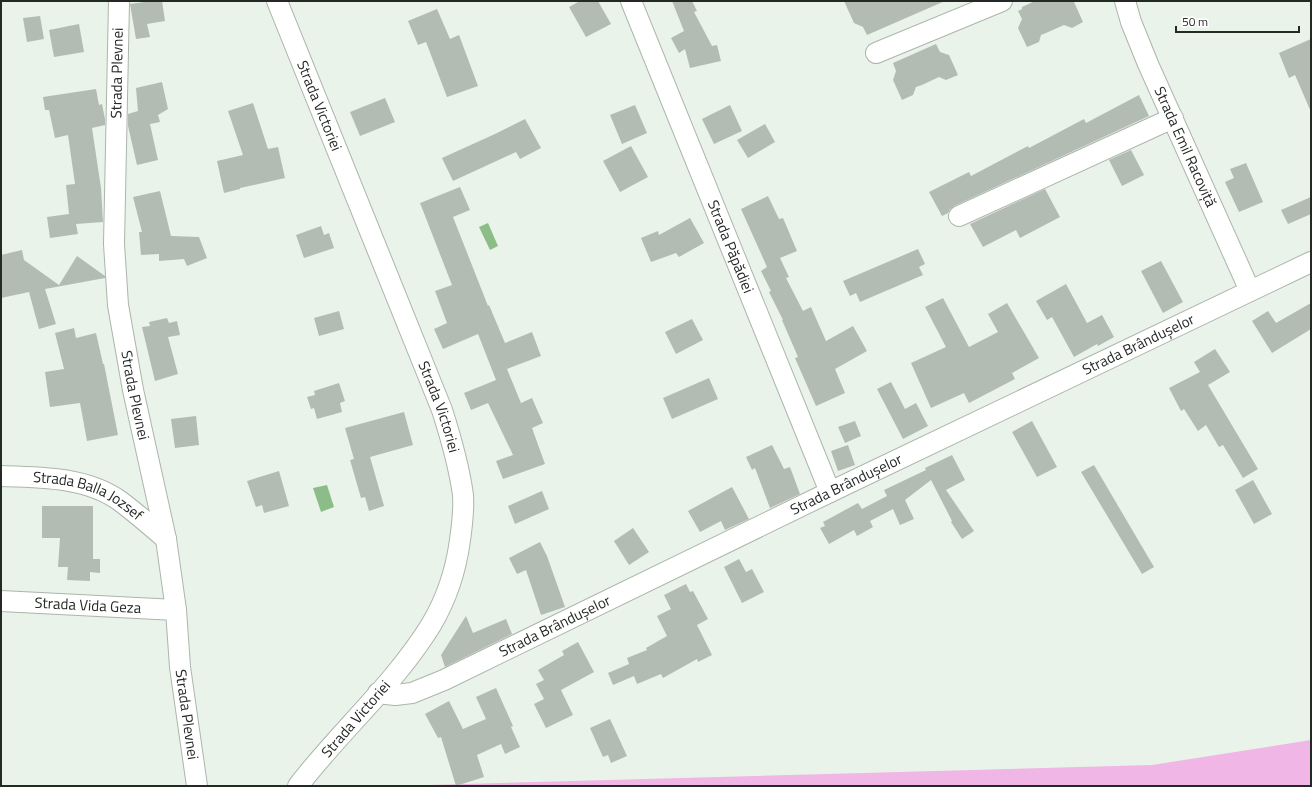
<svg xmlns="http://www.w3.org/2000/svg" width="1312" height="787" font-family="'Titillium Web',sans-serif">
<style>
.green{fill:#f0b6e5}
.water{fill:#8cbd88}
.building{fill:#b3bcb2}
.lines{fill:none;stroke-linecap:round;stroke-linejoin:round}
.minor-casing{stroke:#acb5ab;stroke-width:22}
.minor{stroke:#fff;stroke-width:20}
.labels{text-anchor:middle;stroke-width:3;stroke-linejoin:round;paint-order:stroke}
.street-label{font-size:15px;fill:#252925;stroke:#fff}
</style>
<rect width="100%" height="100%" fill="#e9f3e9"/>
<path class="green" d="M1311 740V786H392L1152 765Z"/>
<g class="water">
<path d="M488 223 498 246 490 250 479 227Z"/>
<path d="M327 485 334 507 321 512 313 488Z"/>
</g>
<g class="building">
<path d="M151 1H162L165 21 147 24 150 37 136 39 130 4Z"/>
<path d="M580 1H598L611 24 586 37 569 7Z"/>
<path d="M672 1H692L697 11 694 12 712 46 717 45 721 61 690 68 685 49 679 53 671 38 684 31Z"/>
<path d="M844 1H945L867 35 863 27 854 23Z"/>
<path d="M1035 1H1071L1074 2 1083 22 1072 28 1064 25 1046 33 1041 35 1039 42 1027 47 1018 28 1022 19 1018 11 1022 9V7Z"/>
<path d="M437 9 450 39 459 35 478 86 447 97 426 42 418 45 408 21Z"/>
<path d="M40 16 44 39 27 42 23 18Z"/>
<path d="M79 24 84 52 54 57 49 30Z"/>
<path d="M1311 39V112L1295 75 1289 78 1279 53Z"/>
<path d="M936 44 940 52 949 55 958 75 946 80 939 77 922 85 916 87 913 95 902 100 893 80 896 71 893 63Z"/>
<path d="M162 82 168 109 158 115 160 122 150 124 158 160 137 165 128 126V114L138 111 136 88Z"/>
<path d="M96 89 99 105 102 104 105 119V125L92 128 101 188 103 222 76 224 78 234 50 238 47 217 69 214 66 185 75 184 68 135 55 138 49 110H45L43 97Z"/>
<path d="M1139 95 1149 116 954 206 950 209 948 213 942 216 929 192 969 172 971 176 1028 146 1029 148 1084 119 1086 123Z"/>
<path d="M385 98 395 122 360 136 350 112Z"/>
<path d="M253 103 268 149 278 147 285 178 240 188V189L224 193 217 161 243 155 228 111Z"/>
<path d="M635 105 647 133 622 144 610 115Z"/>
<path d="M730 105 742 131 714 144 702 119Z"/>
<path d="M525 119 541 148 520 159 516 152 453 181 442 158 495 134Z"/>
<path d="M765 124 775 142 748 158 737 140Z"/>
<path d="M631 146 648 177 620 192 603 161Z"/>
<path d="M1131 150 1144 175 1122 186 1109 160Z"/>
<path d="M1246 163 1263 202 1239 212 1225 182 1234 178 1230 169Z"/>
<path d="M460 187 470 210 453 217 488 306 489 305 505 343 532 332 541 356 507 369 521 403 532 398 543 423 532 428 545 464 503 479 496 461 513 455 488 403 471 410 464 393 496 380 478 334 443 349 434 329 447 323 435 291 452 285 420 203Z"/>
<path d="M1045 189 1060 217 1020 238 1016 230 983 247 970 224Z"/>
<path d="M160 191 171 236 199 237 207 258 187 266 184 259 159 261V254L141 255 139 232H142L133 197Z"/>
<path d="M768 196 779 219 783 218 797 251 780 258 789 277 786 278 803 311 811 307 826 341 853 326 867 351 835 369 845 393 816 406 795 358 798 357 782 320H783L769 292 771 291 761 271 767 267 741 209Z"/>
<path d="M1311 197V214L1288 224 1281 210Z"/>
<path d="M690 218 704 243 679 257 676 253 651 262 641 238 658 231 659 235Z"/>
<path d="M321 226 324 235 329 233 334 248 304 258 296 235Z"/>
<path d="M918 249 925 264 919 267 923 275 860 302 856 293 850 296 843 281Z"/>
<path d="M22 250 24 260 59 285 77 256 105 276V278L45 289 56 324 39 329 29 292 1 298V255Z"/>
<path d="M1161 261 1183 302 1163 313 1141 271Z"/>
<path d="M1066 284 1087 323 1102 315 1114 337 1098 346 1097 344 1074 357 1052 317 1047 320 1036 301Z"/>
<path d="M943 298 969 347 998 332 988 314 1007 303 1039 358 1012 373 1015 379 969 403 964 393 931 408 911 363 946 347 925 307Z"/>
<path d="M1311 303V329L1272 353 1252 321 1268 311 1276 323Z"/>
<path d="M339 311 344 329 319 336 314 318Z"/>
<path d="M167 318 169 323 177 321 180 335 168 337 178 374 155 381 142 327 150 326 149 322Z"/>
<path d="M692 319 703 340 676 354 665 332Z"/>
<path d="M74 328 76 338 96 333 103 364H104L118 435 87 441 80 403 50 407 45 372 64 369 55 333Z"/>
<path d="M1215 349 1230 372 1208 385 1258 469 1243 478 1223 445 1219 447 1206 425 1198 431 1184 409 1181 411 1169 388 1200 372 1194 362Z"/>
<path d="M709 378 718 399 672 419 663 398Z"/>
<path d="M891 382 905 409 916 403 928 426 903 439 877 389Z"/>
<path d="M339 383 345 401 340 403 342 412 317 419 314 408 311 409 307 397 315 395 314 391Z"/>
<path d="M404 412 413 445 370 457 384 506 369 511 365 497 361 498 350 460 354 459 345 428Z"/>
<path d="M196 416 199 445 175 448 171 419Z"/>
<path d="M855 421 861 436 845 443 838 427Z"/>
<path d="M1032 421 1057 467 1037 477 1012 432Z"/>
<path d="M772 445 784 469 790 467 800 494 770 508 755 468 752 470 746 457Z"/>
<path d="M848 445 855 465 838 471 831 451Z"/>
<path d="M952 455 965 480 946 490 974 531 962 539 951 522 952 521 931 480 905 500 914 519 900 525 893 509 870 521 873 527 857 536 854 530 829 544 820 528 825 526 823 522 858 503 862 509 887 496 884 490 926 470 925 468Z"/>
<path d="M1094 465 1154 567 1142 574 1081 472Z"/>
<path d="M279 471 289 506 264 513 262 505 256 507 247 481Z"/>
<path d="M1253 480 1272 514 1254 524 1235 490Z"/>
<path d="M732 487 749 519 725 530 721 521 700 532 688 511Z"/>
<path d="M542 491 549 509 515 524 508 506Z"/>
<path d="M42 506H93V559H100V573L90 572V581L67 580 68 567H58L60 538H42Z"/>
<path d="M633 528 649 552 629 565 614 541Z"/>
<path d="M540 542 547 556 565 607 541 615 526 570 517 574 509 558Z"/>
<path d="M739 559 746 572 752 569 764 592 742 603 724 567Z"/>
<path d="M686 584 690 592 693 591 708 619 697 625 712 655 698 662 697 659 663 678 661 674 637 684 634 676 613 685 608 673 629 664 627 658 647 650 646 648 667 636 657 616 671 609 664 595Z"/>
<path d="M466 616 473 633 506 619 512 634 445 667 441 655Z"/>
<path d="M578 642 594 672 561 690 573 715 546 728 534 704 544 699 536 684 544 680 538 670 564 655 562 651Z"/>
<path d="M496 688 513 726 511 727 520 747 505 754 501 744 477 755 484 777 456 786 441 737 438 738 425 714 449 701 463 729 486 719 476 697Z"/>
<path d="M610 719 627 756 611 763 608 755 603 757 590 728Z"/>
</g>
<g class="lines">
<g class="minor-casing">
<g id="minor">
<path id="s1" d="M119 1 114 244 118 305 133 390 166 539 176 610 180 667 197 786"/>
<path id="s2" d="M277 1 442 410C451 438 459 466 463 495 464 509 462 526 460 540 456 570 446 600 431 625 394 685 340 731 298 786"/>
<path id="s3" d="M631 1 830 492"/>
<path id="s4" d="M1125 1 1131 22 1148 64 1250 291"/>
<path d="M876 53 1002 1"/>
<path d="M959 216 1173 118"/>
<path id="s5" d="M1 476C41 477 87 477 120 501 136 513 151 526 166 539"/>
<path id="s6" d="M1 601 176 610"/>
<path id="s7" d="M378 693 395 695 412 693 444 680 830 492 1311 262"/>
</g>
</g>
<use href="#minor" class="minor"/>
</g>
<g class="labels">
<g class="street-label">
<text transform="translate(117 73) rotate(-89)" y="5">Strada Plevnei</text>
<text dy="5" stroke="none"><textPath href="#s2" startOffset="113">Strada Victoriei</textPath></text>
<text dy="5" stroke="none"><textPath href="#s4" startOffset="158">Strada Emil Racoviță</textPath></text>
<text dy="5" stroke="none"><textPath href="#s3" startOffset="265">Strada Păpădiei</textPath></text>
<text dy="5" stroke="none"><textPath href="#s7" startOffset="840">Strada Brândușelor</textPath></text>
<text dy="5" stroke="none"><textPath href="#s1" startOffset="396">Strada Plevnei</textPath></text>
<text dy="5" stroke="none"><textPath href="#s2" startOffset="437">Strada Victoriei</textPath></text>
<text dy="5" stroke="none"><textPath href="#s7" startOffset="516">Strada Brândușelor</textPath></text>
<text dy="5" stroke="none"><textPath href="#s5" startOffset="91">Strada Balla Jozsef</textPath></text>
<text dy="5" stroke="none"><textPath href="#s6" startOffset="87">Strada Vida Geza</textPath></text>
<text dy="5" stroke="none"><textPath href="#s7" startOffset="192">Strada Brândușelor</textPath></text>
<text dy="5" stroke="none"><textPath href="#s1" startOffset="720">Strada Plevnei</textPath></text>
<text transform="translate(356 719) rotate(-49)" y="5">Strada Victoriei</text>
</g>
</g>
<rect width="1312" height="787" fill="none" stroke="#252925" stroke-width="4"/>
<path d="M1176 26v6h123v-6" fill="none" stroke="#252925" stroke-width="2"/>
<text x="1182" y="26" font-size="12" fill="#252925" stroke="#ffffff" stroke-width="3" paint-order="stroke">50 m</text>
</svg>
